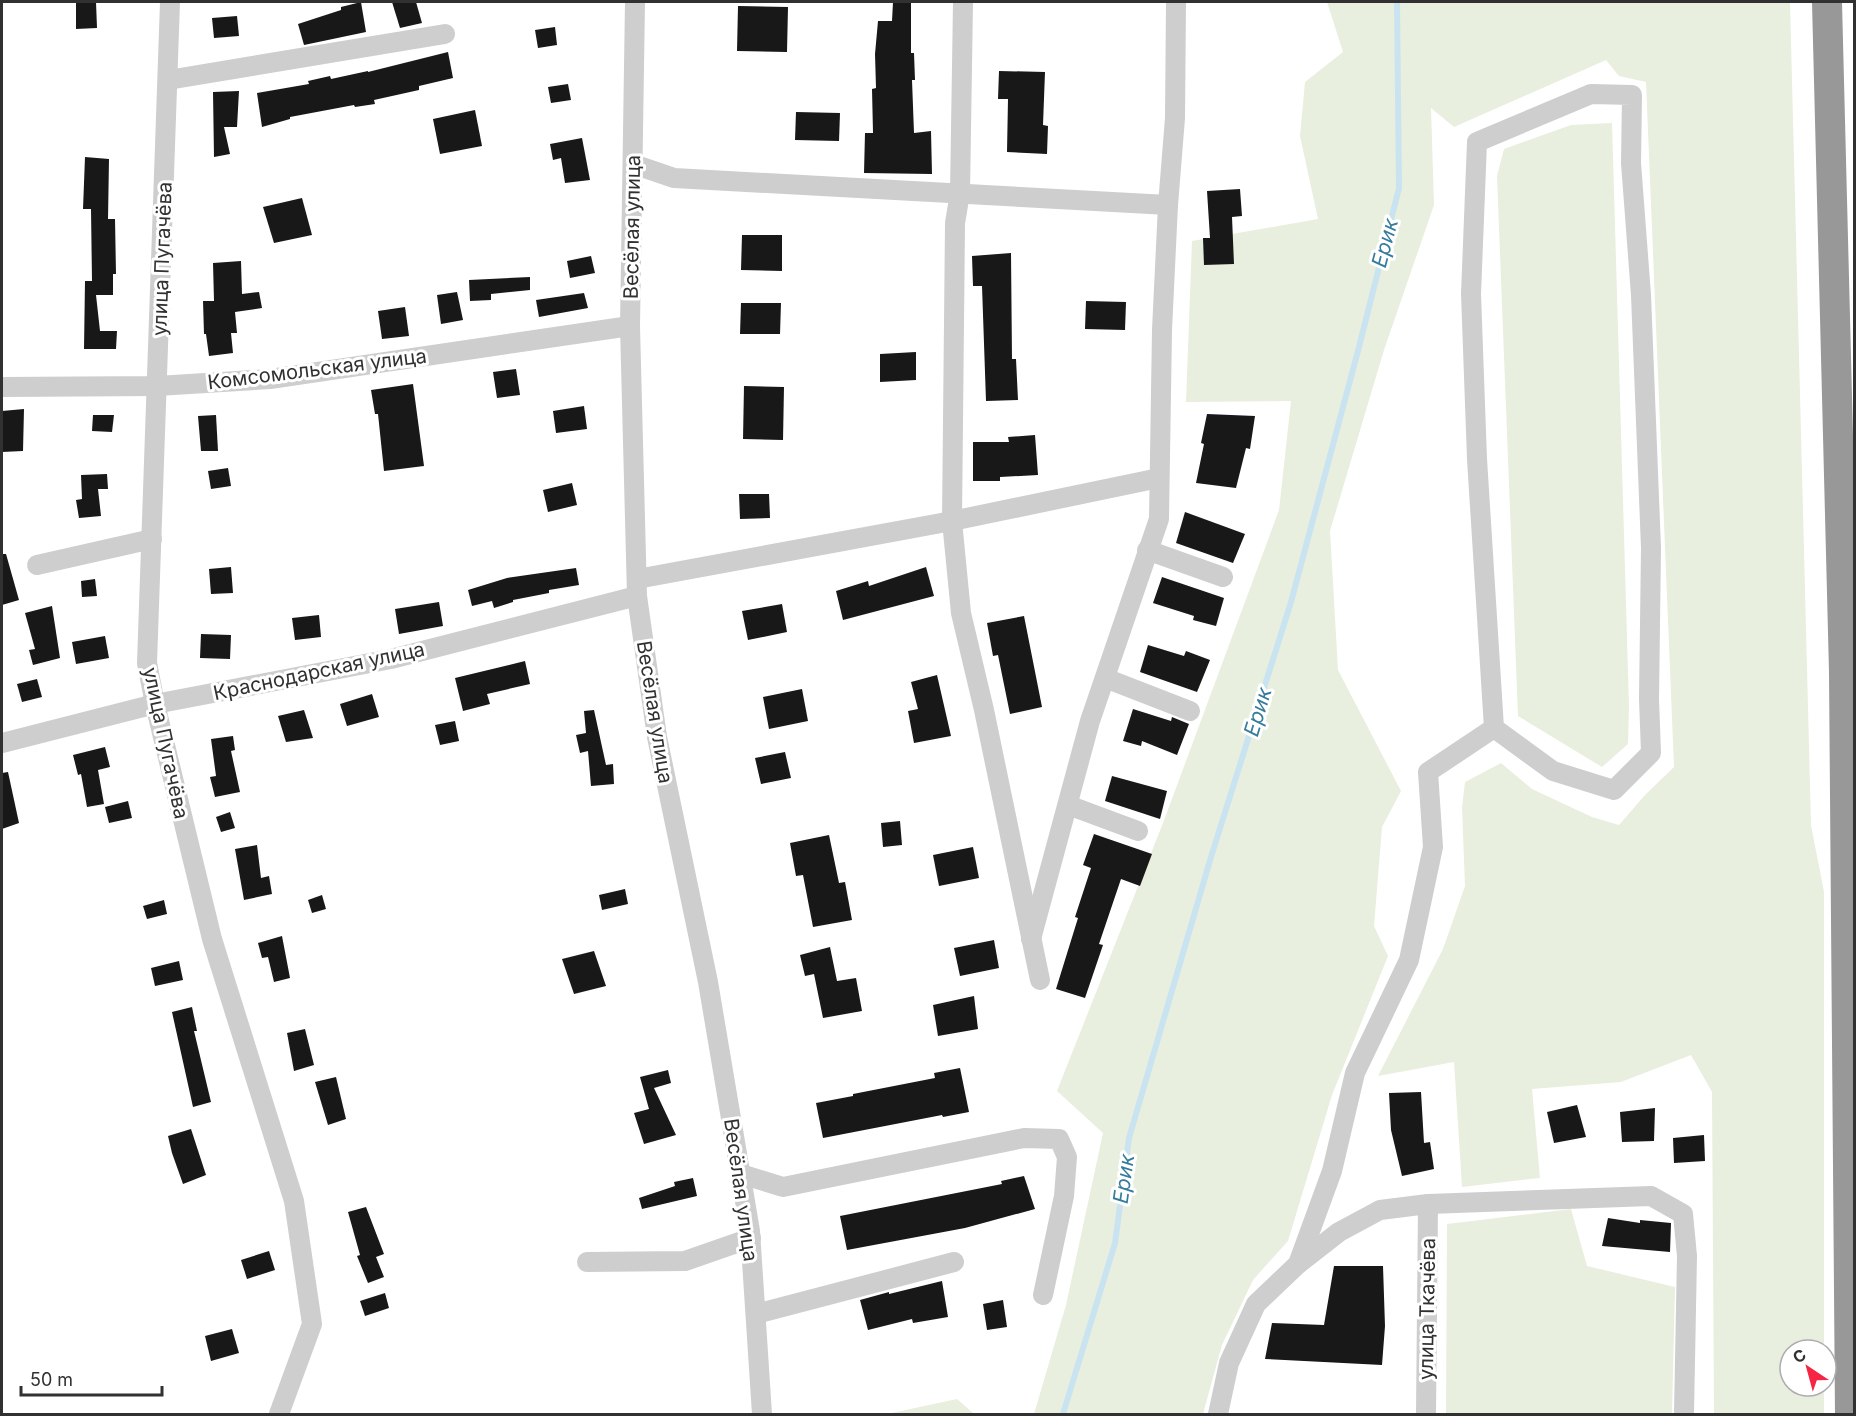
<svg xmlns="http://www.w3.org/2000/svg" width="1856" height="1416" font-family="Inter,sans-serif">
<style>
.green{fill:#e8efde}
.lines{fill:none;stroke-linecap:round;stroke-linejoin:round}
.stream{stroke:#c9e4f0;stroke-width:6}
.building{fill:#181818}
.minor{stroke:#cecece;stroke-width:20}
.highway{stroke:#989898;stroke-width:30}
.labels{text-anchor:middle;stroke-width:6;stroke-linejoin:round;paint-order:stroke}
.street-label{font-size:20px;fill:#313131;stroke:#fff}
.water-label{font-size:21px;font-style:italic;fill:#367c9c;stroke:#fff}
</style>
<rect width="100%" height="100%" fill="#fff"/>
<g class="green">
<path d="M1327 2H1790L1811 825 1824 892V1350H1790V1386H1824V1414H1714L1712 1092 1691 1055 1621 1082 1532 1089 1540 1178 1462 1187 1454 1062 1378 1076 1443 949 1465 886 1462 807 1465 782 1501 763 1532 789 1592 817 1619 825 1645 795 1674 767 1646 82 1619 76 1606 60 1454 127 1431 108 1434 205 1384 350 1330 531 1338 670 1401 791 1382 827 1374 926 1388 956 1332 1095 1288 1241 1253 1280 1222 1345 1203 1414H1034L1066 1305 1103 1133 1057 1091 1163 823 1279 510 1291 401 1186 402 1192 241 1318 219 1300 136 1305 82 1343 52Z"/>
<path d="M1612 123 1629 706 1628 744 1602 767 1518 716 1497 176 1504 149 1571 125Z"/>
<path d="M1571 1209 1587 1266 1675 1287 1672 1414H1446L1447 1224Z"/>
<path d="M957 1399 974 1414H887Z"/>
</g>
<g class="lines">
<path class="stream" d="M1063 1414 1115 1243 1129 1138 1211 857 1291 602 1359 347 1399 188 1397 2"/>
</g>
<g class="building">
<path d="M76 2H96L97 28 76 29Z"/>
<path d="M361 2 366 32 304 45 298 24 341 10V7Z"/>
<path d="M392 2H416L422 23 400 28Z"/>
<path d="M893 2H911V53H914L915 80H912L914 133 931 131 932 174 864 173 865 133H873L872 89 876 88 875 54 878 21H892Z"/>
<path d="M738 6 788 7 787 52 737 51Z"/>
<path d="M237 16 239 36 214 38 212 18Z"/>
<path d="M555 27 557 45 538 48 535 30Z"/>
<path d="M448 52 453 78 419 86V90L374 100 375 104 355 107 354 105 290 117V119L262 127 257 93 309 84 308 81 330 76 331 79 368 71V72Z"/>
<path d="M999 71 1045 72 1043 125 1048 126 1047 154 1007 152 1008 99H998Z"/>
<path d="M568 84 571 100 551 103 548 87Z"/>
<path d="M239 91 237 127H224L230 154 214 157 213 92Z"/>
<path d="M475 110 482 146 440 154 433 119Z"/>
<path d="M796 112 840 113 839 141 795 140Z"/>
<path d="M582 138 590 180 565 183 561 158 553 160 550 144Z"/>
<path d="M85 157 109 159 108 219H115L116 274H113V295H96L100 331H117L116 349H84L85 281H92L91 209H83Z"/>
<path d="M1240 189 1242 216 1232 217 1234 264 1204 265 1203 238H1210L1207 191Z"/>
<path d="M302 198 312 235 274 243 263 207Z"/>
<path d="M742 235H782V271L741 270Z"/>
<path d="M1011 253 1012 359H1016L1018 400 986 401 982 286H973L972 256Z"/>
<path d="M591 256 595 273 570 278 567 261Z"/>
<path d="M241 261 242 294 259 292 262 308 235 312 237 333H231L233 353 209 356 206 334H204L203 301H214L213 263Z"/>
<path d="M530 277V290L491 294V300L470 301 469 280Z"/>
<path d="M457 292 463 320 441 324 437 295Z"/>
<path d="M584 293 588 308 539 317 536 300Z"/>
<path d="M1086 301 1126 302 1125 330 1085 329Z"/>
<path d="M741 303H781L780 334H740Z"/>
<path d="M405 307 409 336 382 339 378 311Z"/>
<path d="M916 352V380L880 382V354Z"/>
<path d="M516 369 520 395 497 398 493 372Z"/>
<path d="M413 384 424 466 384 471 378 414H375L371 390Z"/>
<path d="M744 386 784 387 783 440 743 439Z"/>
<path d="M584 406 587 429 556 433 553 411Z"/>
<path d="M24 409 23 451 2 452V411Z"/>
<path d="M1207 414 1255 416 1250 449 1246 448 1236 488 1196 483 1204 444 1201 443Z"/>
<path d="M93 415H114L112 432 92 431Z"/>
<path d="M216 415 218 451H201L198 416Z"/>
<path d="M1035 435 1038 475 1000 477V481H973V442H1009L1008 437Z"/>
<path d="M228 468 231 486 211 489 208 471Z"/>
<path d="M107 474 108 489H98L101 516 79 518 76 500 82 499 81 475Z"/>
<path d="M572 483 577 505 548 512 543 490Z"/>
<path d="M739 494H769L770 518 740 519Z"/>
<path d="M1185 512 1245 534 1233 563 1176 543Z"/>
<path d="M2 554H6L19 600 2 605Z"/>
<path d="M231 567 233 593 211 594 209 569Z"/>
<path d="M926 567 934 596 843 620 836 591 868 581 869 586Z"/>
<path d="M576 568 579 585 549 590V593L513 600V602L494 608 492 601 472 606 468 590 507 578Z"/>
<path d="M1162 577 1224 598 1216 626 1193 620 1194 616 1153 603Z"/>
<path d="M95 579 97 596 82 597 81 581Z"/>
<path d="M439 602 443 626 399 634 395 609Z"/>
<path d="M782 604 787 632 748 640 742 611Z"/>
<path d="M52 606 60 658 33 665 29 650 35 649 25 613Z"/>
<path d="M319 615 321 637 295 640 292 618Z"/>
<path d="M1024 616 1042 707 1010 714 998 655 993 656 987 623Z"/>
<path d="M201 634 231 635 230 659 200 658Z"/>
<path d="M105 636 109 658 76 664 72 642Z"/>
<path d="M1148 645 1184 656 1186 651 1210 660 1197 692 1140 672Z"/>
<path d="M525 661 530 684 487 694 490 704 463 711 455 678Z"/>
<path d="M937 675 951 736 914 743 908 711 918 709 911 682Z"/>
<path d="M37 679 42 697 22 702 17 684Z"/>
<path d="M802 689 808 721 769 729 763 697Z"/>
<path d="M372 694 379 717 347 726 340 704Z"/>
<path d="M1133 709 1171 721 1172 717 1189 724 1177 755 1142 741 1141 746 1123 741Z"/>
<path d="M304 710 313 738 286 742 278 716Z"/>
<path d="M594 710 606 765 613 764 614 784 591 786 588 751 580 753 576 735 586 733 584 711Z"/>
<path d="M455 721 459 741 440 745 435 725Z"/>
<path d="M233 736 235 750 231 751 240 792 215 797 210 777 216 776 211 739Z"/>
<path d="M105 747 110 767 98 770 104 804 87 807 81 774 78 775 73 755Z"/>
<path d="M785 752 791 778 761 784 755 758Z"/>
<path d="M8 772 19 823 2 829V773Z"/>
<path d="M1112 776 1167 791 1160 819 1105 801Z"/>
<path d="M128 801 132 818 109 823 105 807Z"/>
<path d="M230 812 235 828 221 832 216 817Z"/>
<path d="M900 821 902 845 883 847 881 823Z"/>
<path d="M1094 834 1152 854 1140 886 1121 879 1099 944 1103 945 1085 998 1056 989 1078 918 1075 917 1091 868 1083 865Z"/>
<path d="M829 835 839 883 845 882 852 920 813 927 803 875 796 876 790 843Z"/>
<path d="M257 845 261 878 269 876 272 894 244 900 235 849Z"/>
<path d="M973 847 979 878 939 886 933 855Z"/>
<path d="M625 889 628 904 602 910 599 895Z"/>
<path d="M322 895 326 909 312 913 308 900Z"/>
<path d="M164 900 167 914 147 919 143 906Z"/>
<path d="M282 936 290 978 274 982 268 957 262 958 258 943Z"/>
<path d="M994 940 999 968 960 976 954 948Z"/>
<path d="M830 947 837 981 856 978 862 1011 823 1018 814 974 805 976 800 955Z"/>
<path d="M594 951 606 986 574 994 562 959Z"/>
<path d="M179 961 183 980 155 986 151 968Z"/>
<path d="M974 996 978 1029 938 1036 933 1005Z"/>
<path d="M192 1007 197 1031H194L211 1102 193 1107 172 1012Z"/>
<path d="M305 1029 314 1065 294 1071 287 1033Z"/>
<path d="M960 1068 969 1112 943 1117 942 1115 823 1138 816 1103 853 1096V1094L935 1078 934 1073Z"/>
<path d="M668 1070 671 1083 654 1088 676 1135 644 1144 634 1113 649 1109 640 1077Z"/>
<path d="M336 1077 346 1119 328 1125 315 1082Z"/>
<path d="M1421 1092 1424 1143 1430 1142 1434 1169 1402 1176 1391 1130 1389 1093Z"/>
<path d="M1577 1105 1586 1137 1554 1143 1547 1112Z"/>
<path d="M1655 1108 1654 1141 1622 1142 1620 1112Z"/>
<path d="M191 1129 206 1175 183 1184 172 1153 168 1136Z"/>
<path d="M1704 1135 1705 1161 1674 1163 1673 1138Z"/>
<path d="M1024 1176 1035 1209 965 1228 847 1250 840 1216 1002 1184 1001 1181Z"/>
<path d="M693 1178 697 1196 642 1209 639 1198 675 1186 674 1182Z"/>
<path d="M366 1207 384 1254 376 1257 384 1277 368 1283 357 1256 360 1255 348 1212Z"/>
<path d="M1608 1218 1640 1223V1220L1671 1223 1670 1252 1602 1246Z"/>
<path d="M269 1251 275 1270 247 1279 241 1260Z"/>
<path d="M1334 1266H1383L1385 1326 1382 1365 1265 1359 1272 1323 1324 1325Z"/>
<path d="M942 1281 948 1317 913 1323 912 1319 868 1330 860 1300 889 1292V1294Z"/>
<path d="M385 1293 389 1308 365 1316 360 1301Z"/>
<path d="M1003 1300 1007 1327 987 1330 983 1304Z"/>
<path d="M232 1329 239 1353 211 1361 205 1336Z"/>
</g>
<g class="lines">
<g class="minor">
<path d="M170 2 147 663 155 704 212 939 294 1201 312 1324 279 1414"/>
<path d="M635 2 630 326 637 596 657 737 708 982 750 1231 762 1414"/>
<path d="M963 2 960 193 955 223 952 521 961 613 984 710 1040 980"/>
<path d="M168 80 445 34"/>
<path d="M633 164 674 178 1168 205 1162 330 1159 519 1090 721 1031 939"/>
<path d="M1168 205 1175 118 1176 2"/>
<path d="M2 387 157 386 270 379 630 326"/>
<path d="M1147 550 1223 577"/>
<path d="M37 565 152 539"/>
<path d="M637 579 952 521 1159 478"/>
<path d="M1105 678 1190 711"/>
<path d="M2 743 155 704 391 659 637 596"/>
<path d="M1068 805 1138 831"/>
<path d="M741 1174 783 1187 1024 1138 1059 1139 1067 1157 1064 1196 1043 1295"/>
<path d="M587 1262 685 1261 751 1238"/>
<path d="M1298 1264 1332 1171 1355 1073 1409 960 1433 847 1428 772 1494 728 1553 771 1614 790 1651 753 1649 699 1651 548 1641 295 1631 163 1632 95 1591 94 1477 142 1471 294 1477 459 1494 728"/>
<path d="M756 1314 954 1262"/>
<path d="M1218 1414 1229 1363 1256 1304 1298 1264 1339 1232 1380 1210 1428 1204 1651 1196 1683 1214 1687 1256 1684 1414"/>
<path d="M1426 1414 1428 1204"/>
</g>
<path class="highway" d="M1827 2 1844 672 1850 1414"/>
</g>
<g class="labels">
<g class="street-label">
<text transform="translate(632 227) rotate(-89)" y="7">Весёлая улица</text>
<text transform="translate(162 259) rotate(-88)" y="7">улица Пугачёва</text>
<text transform="translate(317 369) rotate(-7)" y="7">Комсомольская улица</text>
<text transform="translate(319 671) rotate(-12)" y="7">Краснодарская улица</text>
<text transform="translate(655 712) rotate(81)" y="7">Весёлая улица</text>
<text transform="translate(166 743) rotate(78)" y="7">улица Пугачёва</text>
<text transform="translate(741 1190) rotate(82)" y="7">Весёлая улица</text>
<text transform="translate(1427 1309) rotate(-89)" y="7">улица Ткачёва</text>
</g>
<g class="water-label">
<text transform="translate(1385 243) rotate(-75)" y="7">Ерик</text>
<text transform="translate(1258 712) rotate(-73)" y="7">Ерик</text>
<text transform="translate(1124 1179) rotate(-82)" y="7">Ерик</text>
</g>
</g>
<rect width="1856" height="1416" fill="none" stroke="#313131" stroke-width="6"/>
<g transform="translate(1808 1368) rotate(324)"><circle r="28" fill="#ffffff" stroke="#adadad" stroke-width="1.5"/>
<path d="M0-4.5L10 22L0 15L-10 22Z" fill="#f52543"/>
<text y="-9" font-size="16" font-weight="bold" text-anchor="middle" fill="#313131">С</text>
</g>
<path d="M21 1386v9h141v-9" fill="none" stroke="#313131" stroke-width="3"/>
<text x="30" y="1386" font-size="18" fill="#313131" stroke="#ffffff" stroke-width="4.5" paint-order="stroke">50 m</text>
</svg>
